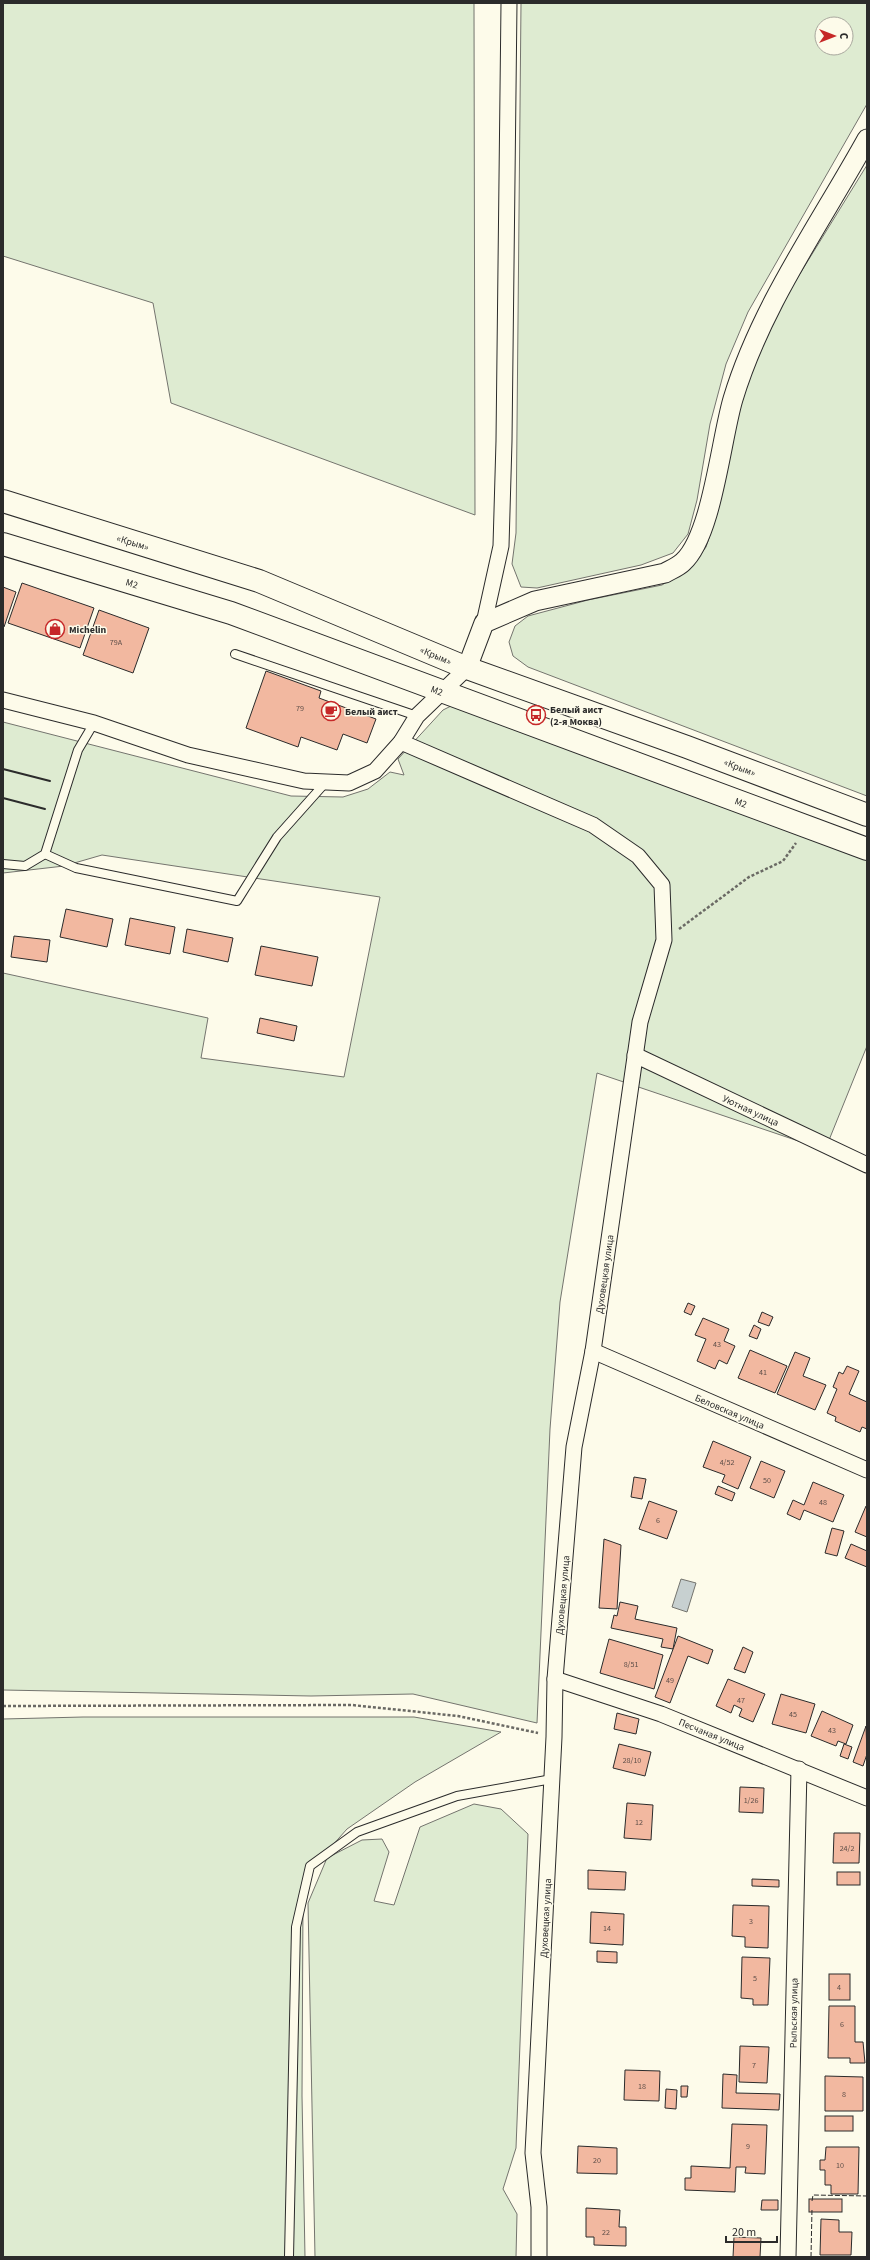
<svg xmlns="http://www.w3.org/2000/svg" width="870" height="2260" font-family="'Source Sans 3',sans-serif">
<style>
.green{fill:#deebd1;stroke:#74746e;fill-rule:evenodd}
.water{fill:#c7d0d0;stroke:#74746e}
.building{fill:#f2b8a0;stroke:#2b2b2b}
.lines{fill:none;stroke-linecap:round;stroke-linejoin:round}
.service-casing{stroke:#2b2b2b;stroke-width:10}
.minor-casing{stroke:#2b2b2b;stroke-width:17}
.tertiary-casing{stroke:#2b2b2b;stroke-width:21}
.trunk-casing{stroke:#2b2b2b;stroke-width:24}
.path{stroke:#6a6964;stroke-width:2.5;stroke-dasharray:3 2;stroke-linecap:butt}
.service{stroke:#fdfbea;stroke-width:8}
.minor{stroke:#fdfbea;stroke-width:15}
.tertiary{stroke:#fdfbea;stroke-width:19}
.trunk{stroke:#fdfbea;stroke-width:22}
.fence{stroke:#2b2b2b;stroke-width:1;stroke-dasharray:5 2;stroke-linecap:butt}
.wall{stroke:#2b2b2b;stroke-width:2}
.labels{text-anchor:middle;stroke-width:3;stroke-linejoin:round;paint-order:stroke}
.number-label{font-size:8px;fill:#5d4e48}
.street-label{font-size:10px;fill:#2b2b2b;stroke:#fdfbea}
.poi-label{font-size:10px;font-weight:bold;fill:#2b2b2b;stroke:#fdfbea;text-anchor:start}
</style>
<rect width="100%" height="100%" fill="#fdfbea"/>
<g class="green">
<path d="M3 3H474L475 515 171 403 153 303 3 256Z"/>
<path d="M521 3H867V104L748 312 726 364 710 424 697 500 688 534 673 553 641 565 537 588 521 587 512 564 516 533ZM822 24H846V48H822Z"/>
<path d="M867 165V796L528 667 513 656 509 642 515 626 528 616 588 600 662 585 691 567 706 547 716 517 739 407 752 367 788 293Z"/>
<path d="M473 695 867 845V1046L825 1150 597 1073 560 1302 550 1429 537 1723 413 1694 311 1696 3 1690V973L208 1018 201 1058 344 1077 380 897 102 855 64 866 3 873V722L291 796 343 797 368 789 390 772 404 775 398 759 443 710Z"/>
<path d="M83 1717H414L501 1732 415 1782 347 1829 315 1865 303 1900 302 2096 305 2257H3V1719Z"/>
<path d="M474 1804 501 1809 528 1834 516 2148 503 2189 517 2214 516 2257H315L308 1903 327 1858 362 1840 382 1839 389 1852 374 1901 394 1905 420 1827Z"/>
</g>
<path class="water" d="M681 1579 696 1583 687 1612 672 1607Z"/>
<g class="building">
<path d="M22 583 94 608 80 648 8 623Z"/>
<path d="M3 587 16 592 4 627H3Z"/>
<path d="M99 610 149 628 133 673 83 655Z"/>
<path d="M266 671 321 691 319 698 376 719 367 743 343 734 337 750 301 737 298 747 246 728Z"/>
<path d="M66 909 113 919 107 947 60 937Z"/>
<path d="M130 918 175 927 170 954 125 945Z"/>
<path d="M187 929 233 938 228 962 183 952Z"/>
<path d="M14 936 50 940 47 962 11 957Z"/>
<path d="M261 946 318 957 312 986 255 975Z"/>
<path d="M260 1018 297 1026 294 1041 257 1033Z"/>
<path d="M688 1303 695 1306 691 1315 684 1312Z"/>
<path d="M762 1312 773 1317 769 1326 758 1322Z"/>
<path d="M703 1318 729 1329 724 1341 735 1346 727 1364 719 1360 715 1369 697 1361 706 1339 695 1335Z"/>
<path d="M754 1325 761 1329 757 1339 749 1336Z"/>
<path d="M750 1350 787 1366 775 1393 738 1378Z"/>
<path d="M795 1352 810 1358 803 1376 826 1385 815 1410 777 1394Z"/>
<path d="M847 1366 859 1371 849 1394 867 1402V1429L862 1427 860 1432 835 1421 836 1417 827 1413 837 1389 833 1387 839 1372 843 1374Z"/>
<path d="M713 1441 751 1457 738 1489 722 1482 725 1475 703 1467Z"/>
<path d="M761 1461 785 1471 774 1498 750 1488Z"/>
<path d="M634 1477 646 1479 642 1499 631 1497Z"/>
<path d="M813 1482 844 1495 833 1522 804 1510 800 1520 787 1514 793 1500 804 1505Z"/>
<path d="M718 1486 735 1493 732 1501 715 1494Z"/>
<path d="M649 1501 677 1511 667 1539 639 1529Z"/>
<path d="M866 1506H867V1537L855 1532Z"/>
<path d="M832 1528 844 1531 837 1556 825 1553Z"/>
<path d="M604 1539 621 1545 617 1609 599 1608Z"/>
<path d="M851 1544 867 1551V1567L845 1558Z"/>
<path d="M620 1602 638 1606 635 1619 677 1628 673 1649 661 1647 663 1639 611 1628 614 1615 617 1616Z"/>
<path d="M678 1636 713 1650 708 1664 688 1656 670 1703 655 1697Z"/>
<path d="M609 1639 663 1655 654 1689 600 1673Z"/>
<path d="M743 1647 753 1652 745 1673 734 1669Z"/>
<path d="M728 1679 765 1694 753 1722 739 1716 742 1709 734 1705 731 1713 716 1706Z"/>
<path d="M781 1694 815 1704 806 1733 772 1724Z"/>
<path d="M822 1711 853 1725 846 1744 838 1741 836 1746 811 1736Z"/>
<path d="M617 1713 639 1719 636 1734 614 1729Z"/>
<path d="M866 1726 867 1754 863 1766 853 1762Z"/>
<path d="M619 1744 651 1752 645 1776 613 1768Z"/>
<path d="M844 1744 852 1747 848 1759 840 1756Z"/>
<path d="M740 1787 764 1788 763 1813 739 1812Z"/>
<path d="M627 1803 653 1805 651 1840 624 1838Z"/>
<path d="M834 1833H860L859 1863H833Z"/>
<path d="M588 1870 626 1872 625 1890 588 1889Z"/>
<rect x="837" y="1872" width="23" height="13"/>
<path d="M752 1879 779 1880V1887L752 1886Z"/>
<path d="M733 1905 769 1906 768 1948 745 1947V1937L732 1936Z"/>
<path d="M591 1912 624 1914 623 1945 590 1943Z"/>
<path d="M597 1951 617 1952V1963L597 1962Z"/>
<path d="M742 1957 770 1958 768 2005H753V1999L741 1998Z"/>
<rect x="829" y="1974" width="21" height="26"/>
<path d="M829 2006H855V2042H863L865 2063H850V2058H828Z"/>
<path d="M740 2046 769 2047 767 2083 739 2082Z"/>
<path d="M625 2070 660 2071 659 2101 624 2100Z"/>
<path d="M723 2074 737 2075 736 2093 780 2094 779 2110 722 2108Z"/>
<path d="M825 2076 863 2077V2111H825Z"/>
<path d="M681 2086H688L687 2097H681Z"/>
<path d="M666 2089 677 2090 676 2109 665 2108Z"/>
<rect x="825" y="2116" width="28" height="15"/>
<path d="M732 2124 767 2125 765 2174 745 2173 746 2167H736L735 2192 685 2190V2178H691V2166L730 2168Z"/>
<path d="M578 2146 617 2148V2174L577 2173Z"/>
<path d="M826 2147H859L858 2194H831V2185H825V2170H820V2160H825Z"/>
<rect x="809" y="2199" width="33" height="13"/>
<path d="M762 2200H778V2210H761Z"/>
<path d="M586 2208 620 2210 619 2227H626V2246L594 2245V2237H586Z"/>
<path d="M821 2219 839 2220V2232H852L851 2255H820Z"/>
<path d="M734 2237 761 2238 760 2257H733Z"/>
</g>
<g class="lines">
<g class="service-casing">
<g id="service">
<path d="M235 654 417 716"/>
<path d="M45 854 76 868 237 901 277 837 326 782"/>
<path d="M3 864 25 866 45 854 78 750 94 723"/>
<path d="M289 2257 296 1927 310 1866 357 1832 457 1796 552 1779"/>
</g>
</g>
<g class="minor-casing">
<g id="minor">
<path d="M484 623 501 546 504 441 509 3"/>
<path d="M3 700 94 723 188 755 304 781 349 783 375 771 401 742 417 716 467 668"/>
<path d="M401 742 593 825 638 856 662 885 664 940 640 1022 593 1351 574 1447 555 1679 554 1737 533 2153 539 2207V2257"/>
<path d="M635 1055 867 1165"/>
<path d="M593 1351 867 1470"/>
<path d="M555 1679 661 1714 867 1798"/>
<path d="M788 2257 799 1769"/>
</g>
</g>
<g class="tertiary-casing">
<path id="tertiary" d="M467 668 484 623 535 601 665 573C670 570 678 567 683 562 712 536 721 439 733 399 761 306 820 224 867 139"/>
</g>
<g class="trunk-casing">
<g id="trunk">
<path d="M3 501 259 581 467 668 687 747 867 815"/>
<path d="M3 544 231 613 867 849"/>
</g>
</g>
<g class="path">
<path d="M679 929 749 877 783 861 796 843"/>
<path d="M3 1706 352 1705 458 1716 538 1733"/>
</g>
<use href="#service" class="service"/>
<use href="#minor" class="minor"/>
<use href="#tertiary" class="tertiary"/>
<use href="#trunk" class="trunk"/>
<g class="fence">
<path d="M812 2201 813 2195 867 2196"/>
<path d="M811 2257 812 2209"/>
</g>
<g class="wall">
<path d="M3 769 50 781"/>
<path d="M3 798 45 809"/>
</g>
</g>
<defs>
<g id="shop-ring" transform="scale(1)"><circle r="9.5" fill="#fdfbea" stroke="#c62828" stroke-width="1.5"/><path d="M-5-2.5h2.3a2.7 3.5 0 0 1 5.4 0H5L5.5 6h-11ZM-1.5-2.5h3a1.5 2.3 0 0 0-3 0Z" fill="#c62828"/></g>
<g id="cafe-ring" transform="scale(1)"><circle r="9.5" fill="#fdfbea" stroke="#c62828" stroke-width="1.5"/><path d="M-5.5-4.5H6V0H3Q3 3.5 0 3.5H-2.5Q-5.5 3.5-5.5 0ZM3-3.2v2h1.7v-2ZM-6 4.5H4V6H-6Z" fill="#c62828"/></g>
<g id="bus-ring" transform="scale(1)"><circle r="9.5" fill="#fdfbea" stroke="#c62828" stroke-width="1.5"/><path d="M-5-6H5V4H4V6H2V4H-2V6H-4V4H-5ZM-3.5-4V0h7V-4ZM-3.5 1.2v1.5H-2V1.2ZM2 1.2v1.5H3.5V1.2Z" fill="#c62828"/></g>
</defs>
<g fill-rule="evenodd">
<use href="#shop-ring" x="55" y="629"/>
<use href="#cafe-ring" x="331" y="711"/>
<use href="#bus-ring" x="536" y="715"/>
</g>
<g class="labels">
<g class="number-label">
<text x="116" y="645">79А</text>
<text x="300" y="711">79</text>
<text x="717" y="1347">43</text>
<text x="763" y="1375">41</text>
<text x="727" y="1465">4/52</text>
<text x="767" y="1483">50</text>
<text x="823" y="1505">48</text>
<text x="658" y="1523">6</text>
<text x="631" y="1667">8/51</text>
<text x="670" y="1683">49</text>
<text x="741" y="1703">47</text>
<text x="793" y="1717">45</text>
<text x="832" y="1733">43</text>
<text x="632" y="1763">28/10</text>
<text x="751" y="1803">1/26</text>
<text x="639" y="1825">12</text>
<text x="847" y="1851">24/2</text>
<text x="751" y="1924">3</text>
<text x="607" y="1931">14</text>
<text x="755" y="1981">5</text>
<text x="839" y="1990">4</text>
<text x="842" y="2027">6</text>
<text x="754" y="2068">7</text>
<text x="642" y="2089">18</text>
<text x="844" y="2097">8</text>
<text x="748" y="2149">9</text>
<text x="597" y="2163">20</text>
<text x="840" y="2168">10</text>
<text x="606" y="2235">22</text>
</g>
<g class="street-label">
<text transform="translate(133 542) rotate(17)" y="4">«Крым»</text>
<text transform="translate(132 583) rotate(17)" y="4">М2</text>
<text transform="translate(436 655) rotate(23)" y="4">«Крым»</text>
<text transform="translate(437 690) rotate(20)" y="4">М2</text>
<text transform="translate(740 767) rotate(21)" y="4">«Крым»</text>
<text transform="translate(741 802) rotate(20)" y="4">М2</text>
<text transform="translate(751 1110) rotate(25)" y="4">Уютная улица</text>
<text transform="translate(604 1274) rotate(-82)" y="4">Духовецкая улица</text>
<text transform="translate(730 1411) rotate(23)" y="4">Беловская улица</text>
<text transform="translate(562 1595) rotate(-85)" y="4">Духовецкая улица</text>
<text transform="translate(712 1734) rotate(22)" y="4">Песчаная улица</text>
<text transform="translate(545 1918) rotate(-87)" y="4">Духовецкая улица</text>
<text transform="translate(793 2013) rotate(-89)" y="4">Рыльская улица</text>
</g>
<g class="poi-label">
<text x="69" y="633">Michelin</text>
<text x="550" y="713">Белый аист<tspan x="550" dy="12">(2-я Моква)</tspan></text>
<text x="345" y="715">Белый аист</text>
</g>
</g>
<rect width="870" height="2260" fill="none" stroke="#2b2b2b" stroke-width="8"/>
<g transform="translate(834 36) rotate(90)"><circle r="19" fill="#fdfbea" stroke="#a9a89e"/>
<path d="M0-3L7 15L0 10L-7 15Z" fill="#c62828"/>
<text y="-6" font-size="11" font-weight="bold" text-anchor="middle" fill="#2b2b2b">С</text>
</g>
<path d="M726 2236v6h51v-6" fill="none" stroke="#2b2b2b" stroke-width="2"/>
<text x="732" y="2236" font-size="12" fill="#2b2b2b" stroke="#fdfbea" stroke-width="3" paint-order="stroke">20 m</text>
</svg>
